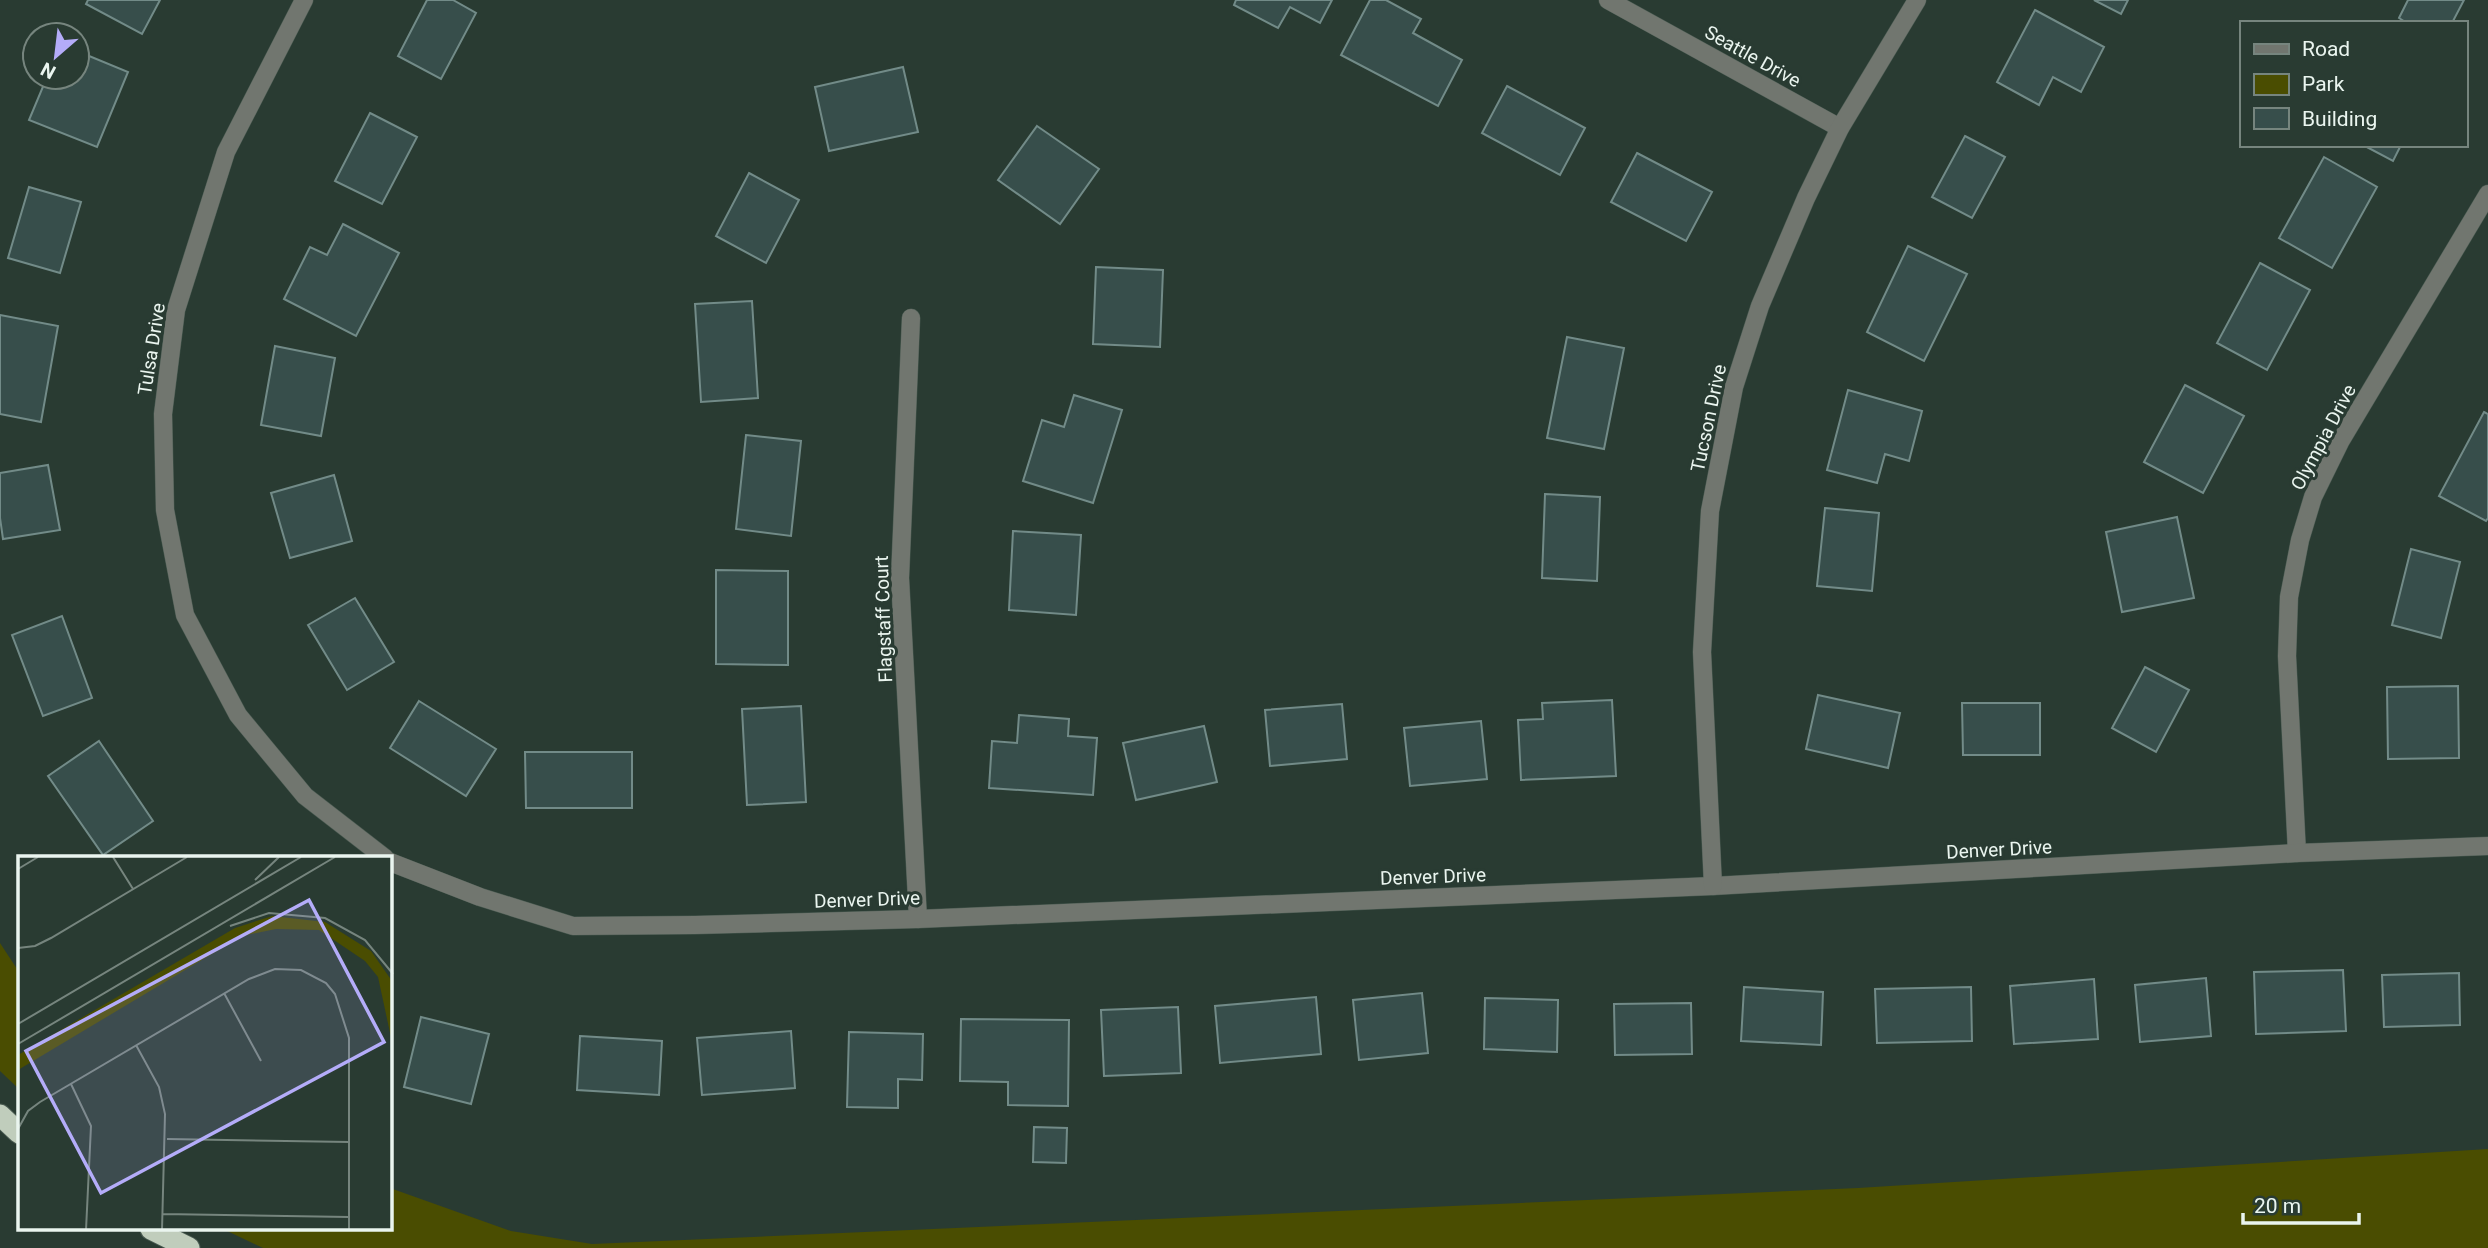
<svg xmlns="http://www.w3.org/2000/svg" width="2488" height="1248" font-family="Roboto,sans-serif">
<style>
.green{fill:#4a4d01}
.building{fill:#374e4b;stroke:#728b88;stroke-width:2}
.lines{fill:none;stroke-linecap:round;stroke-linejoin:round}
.minor-casing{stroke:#485950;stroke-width:19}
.motorway-casing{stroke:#485950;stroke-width:23}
.minor{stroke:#71766f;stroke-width:18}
.motorway{stroke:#c0cdbc;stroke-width:21}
.labels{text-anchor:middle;stroke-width:6;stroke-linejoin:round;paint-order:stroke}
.street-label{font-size:19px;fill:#eaf5ef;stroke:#293b32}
.inset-road{fill:none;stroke:#76857e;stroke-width:2}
.view{fill:#b4acf9;fill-opacity:0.15;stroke:#b4acf9;stroke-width:3.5}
.inset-edge{fill:none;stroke:#eaf5ef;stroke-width:3.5}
</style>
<rect width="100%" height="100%" fill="#293b32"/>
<g class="green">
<path d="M0 943 19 972V1089L0 1071Z"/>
<path d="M2488 1149V1248H263L223 1229H390V1188L511 1231 592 1244 1858 1188Z"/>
</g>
<g class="building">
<path d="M88 0H160L142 34 86 4Z"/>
<path d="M427 0H453L476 13 441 79 398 56Z"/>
<path d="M1236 0H1332L1320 23 1290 7 1278 28 1234 5Z"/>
<path d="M1370 0H1386L1421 19 1413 33 1462 60 1438 106 1341 55Z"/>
<path d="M2094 0H2128L2121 14Z"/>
<path d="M2408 0H2464L2452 23H2407L2399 18Z"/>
<path d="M2035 10 2104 47 2081 92 2053 77 2039 105 1997 82Z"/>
<path d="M77 51 128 72 97 147 29 120 47 77H77Z"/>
<path d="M903 67 918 132 829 151 815 87Z"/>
<path d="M1507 86 1585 128 1560 175 1482 133Z"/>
<path d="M370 113 417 137 382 204 335 181Z"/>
<path d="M1037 126 1099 169 1060 224 998 180Z"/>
<path d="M1965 136 2005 157 1972 218 1932 197Z"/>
<path d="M2363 145H2401L2393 161Z"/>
<path d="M1637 153 1712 192 1686 241 1611 202Z"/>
<path d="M2324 157 2377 187 2332 268 2279 238Z"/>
<path d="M749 173 799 200 766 263 716 236Z"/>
<path d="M29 187 81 202 60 273 8 258Z"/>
<path d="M343 224 399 253 356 336 284 299 310 247 327 255Z"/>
<path d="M1908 246 1967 274 1924 361 1867 332Z"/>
<path d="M2260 263 2310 290 2267 370 2217 343Z"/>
<path d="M1096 267 1163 270 1160 347 1093 344Z"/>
<path d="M752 301 758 398 701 402 695 304Z"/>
<path d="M0 315 58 326 41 422 0 414Z"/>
<path d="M1567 337 1624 348 1604 449 1547 438Z"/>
<path d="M275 346 335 358 321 436 261 425Z"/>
<path d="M2185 385 2244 416 2203 493 2144 462Z"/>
<path d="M1848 390 1922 411 1909 461 1885 454 1877 483 1827 470Z"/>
<path d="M1074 395 1122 410 1093 503 1023 481 1042 420 1064 427Z"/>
<path d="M2484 412 2488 414V518L2486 521 2439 496Z"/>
<path d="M746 435 801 441 791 536 736 529Z"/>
<path d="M48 465 60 530 3 539 0 518V473Z"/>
<path d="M334 475 352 541 290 558 271 493Z"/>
<path d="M1545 494 1600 497 1597 581 1542 578Z"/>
<path d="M1825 508 1879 513 1872 591 1817 586Z"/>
<path d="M2177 517 2194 598 2122 612 2106 532Z"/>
<path d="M1013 531 1081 535 1076 615 1009 610Z"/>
<path d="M2411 549 2460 562 2441 638 2392 625Z"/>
<path d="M716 570 788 571V665L716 664Z"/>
<path d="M355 598 394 662 347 690 308 625Z"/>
<path d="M62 616 92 698 43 716 12 635Z"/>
<path d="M2145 667 2189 690 2156 752 2112 728Z"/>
<path d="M2458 686 2459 758 2388 759 2387 687Z"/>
<path d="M1818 695 1900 713 1888 768 1806 749Z"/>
<path d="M1612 700 1616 776 1521 780 1518 720 1543 719 1542 703Z"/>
<path d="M419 701 496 749 466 796 390 748Z"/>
<path d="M1962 703H2040V755H1963Z"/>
<path d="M1342 704 1347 759 1270 766 1265 710Z"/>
<path d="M801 706 806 802 747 805 742 709Z"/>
<path d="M1019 715 1069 719 1068 736 1097 738 1093 795 989 788 992 741 1017 743Z"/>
<path d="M1481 721 1487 779 1410 786 1404 728Z"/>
<path d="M1204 726 1217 782 1136 800 1123 743Z"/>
<path d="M99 741 153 821 103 855 48 776Z"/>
<path d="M525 752H632V808H526Z"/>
<path d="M2343 970 2346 1031 2256 1034 2254 972Z"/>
<path d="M2459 973 2460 1025 2384 1027 2382 975Z"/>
<path d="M2206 978 2211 1036 2140 1042 2135 985Z"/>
<path d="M2094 979 2098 1039 2014 1044 2010 986Z"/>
<path d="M1744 987 1823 992 1821 1045 1741 1041Z"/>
<path d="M1971 987 1972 1041 1877 1043 1875 989Z"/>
<path d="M1422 993 1428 1053 1359 1060 1353 1000Z"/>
<path d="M1316 997 1321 1054 1220 1063 1215 1006Z"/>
<path d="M1485 998 1558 1000 1557 1052 1484 1049Z"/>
<path d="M1691 1003 1692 1054 1615 1055 1614 1004Z"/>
<path d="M1178 1007 1181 1073 1104 1076 1101 1010Z"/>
<path d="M421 1017 489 1034 471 1104 404 1087Z"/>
<path d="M961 1019 1069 1020 1068 1106 1008 1105V1082L960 1081Z"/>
<path d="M791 1031 795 1088 702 1095 697 1038Z"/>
<path d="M849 1032 923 1034 922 1080 898 1079V1108L847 1107Z"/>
<path d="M580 1036 662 1041 659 1095 577 1090Z"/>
<path d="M1034 1127 1067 1128 1066 1163 1033 1162Z"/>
</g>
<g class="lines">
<g class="minor-casing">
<g id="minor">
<path d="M304 0 226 152 176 310 163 414 165 510 185 615 238 715 305 796 385 858"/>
<path d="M1608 0 1840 128"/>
<path d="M911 318 900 578 918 919"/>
<path d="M2297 853 2287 656 2289 597 2300 540 2313 497 2340 442 2488 194"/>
<path d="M390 862 480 897 573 926 695 925 918 919 1713 886 2297 853 2488 846"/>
<path d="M1713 886 1702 652 1710 511 1734 387 1760 306 1806 198 1840 128 1917 0"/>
</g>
</g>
<g class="motorway-casing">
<g id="motorway">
<path d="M0 1115 19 1133"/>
<path d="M151 1229 189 1248"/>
</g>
</g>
<use href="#minor" class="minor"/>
<use href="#motorway" class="motorway"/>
</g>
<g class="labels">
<g class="street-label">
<text transform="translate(1753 56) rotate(29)" y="7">Seattle Drive</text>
<text transform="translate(151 349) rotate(-81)" y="7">Tulsa Drive</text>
<text transform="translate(1708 418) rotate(-78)" y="7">Tucson Drive</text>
<text transform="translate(2323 437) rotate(-62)" y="7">Olympia Drive</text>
<text transform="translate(883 619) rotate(-92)" y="7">Flagstaff Court</text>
<text transform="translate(1999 849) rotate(-3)" y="7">Denver Drive</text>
<text transform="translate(1433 876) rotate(-2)" y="7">Denver Drive</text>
<text transform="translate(867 899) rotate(-2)" y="7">Denver Drive</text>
</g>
</g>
<g transform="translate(18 856)">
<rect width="374" height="374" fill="#293b32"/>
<path d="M254 60 307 66 353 95 374 125V186L360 121 347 105 301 74 258 73 224 80 0 214V199L217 72Z" fill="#4a4d01"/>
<path class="inset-road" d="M95 1 115 33M0 13 20 1M237 24 261 1M212 70 251 57 307 62 347 84 375 118M0 92 17 90 33 82 169 1M206 137 243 205M0 168 283 1M0 188 317 1M118 189 141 231 147 258 144 374M53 228 73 270 68 374M0 273 10 255 22 246 231 123 257 113 283 114 308 127 317 138 331 182V374M149 283 331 286M145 358 331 361"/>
<path class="view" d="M291 44 366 186 83 337 8 195Z"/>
<rect width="374" height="374" class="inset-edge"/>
</g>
<rect x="2240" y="21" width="228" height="126" fill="#293b32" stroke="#76857e" stroke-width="2"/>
<rect x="2254" y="44" width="35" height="10" fill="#71766f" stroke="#76857e" stroke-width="2"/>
<text x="2302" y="56" font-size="21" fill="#eaf5ef">Road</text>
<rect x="2254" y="74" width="35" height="21" fill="#4a4d01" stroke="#76857e" stroke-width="2"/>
<text x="2302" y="91" font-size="21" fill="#eaf5ef">Park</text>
<rect x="2254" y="108" width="35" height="21" fill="#374e4b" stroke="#76857e" stroke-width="2"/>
<text x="2302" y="126" font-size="21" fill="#eaf5ef">Building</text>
<g transform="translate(56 56) rotate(208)"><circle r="33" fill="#293b32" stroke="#76857e" stroke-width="2"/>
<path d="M0-5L12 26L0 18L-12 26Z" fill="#b4acf9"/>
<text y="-10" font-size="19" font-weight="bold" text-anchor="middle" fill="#eaf5ef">N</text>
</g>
<path d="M2243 1213v10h116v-10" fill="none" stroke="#eaf5ef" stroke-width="3.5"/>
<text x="2254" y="1213" font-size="21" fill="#eaf5ef" stroke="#293b32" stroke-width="5" paint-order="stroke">20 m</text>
</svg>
